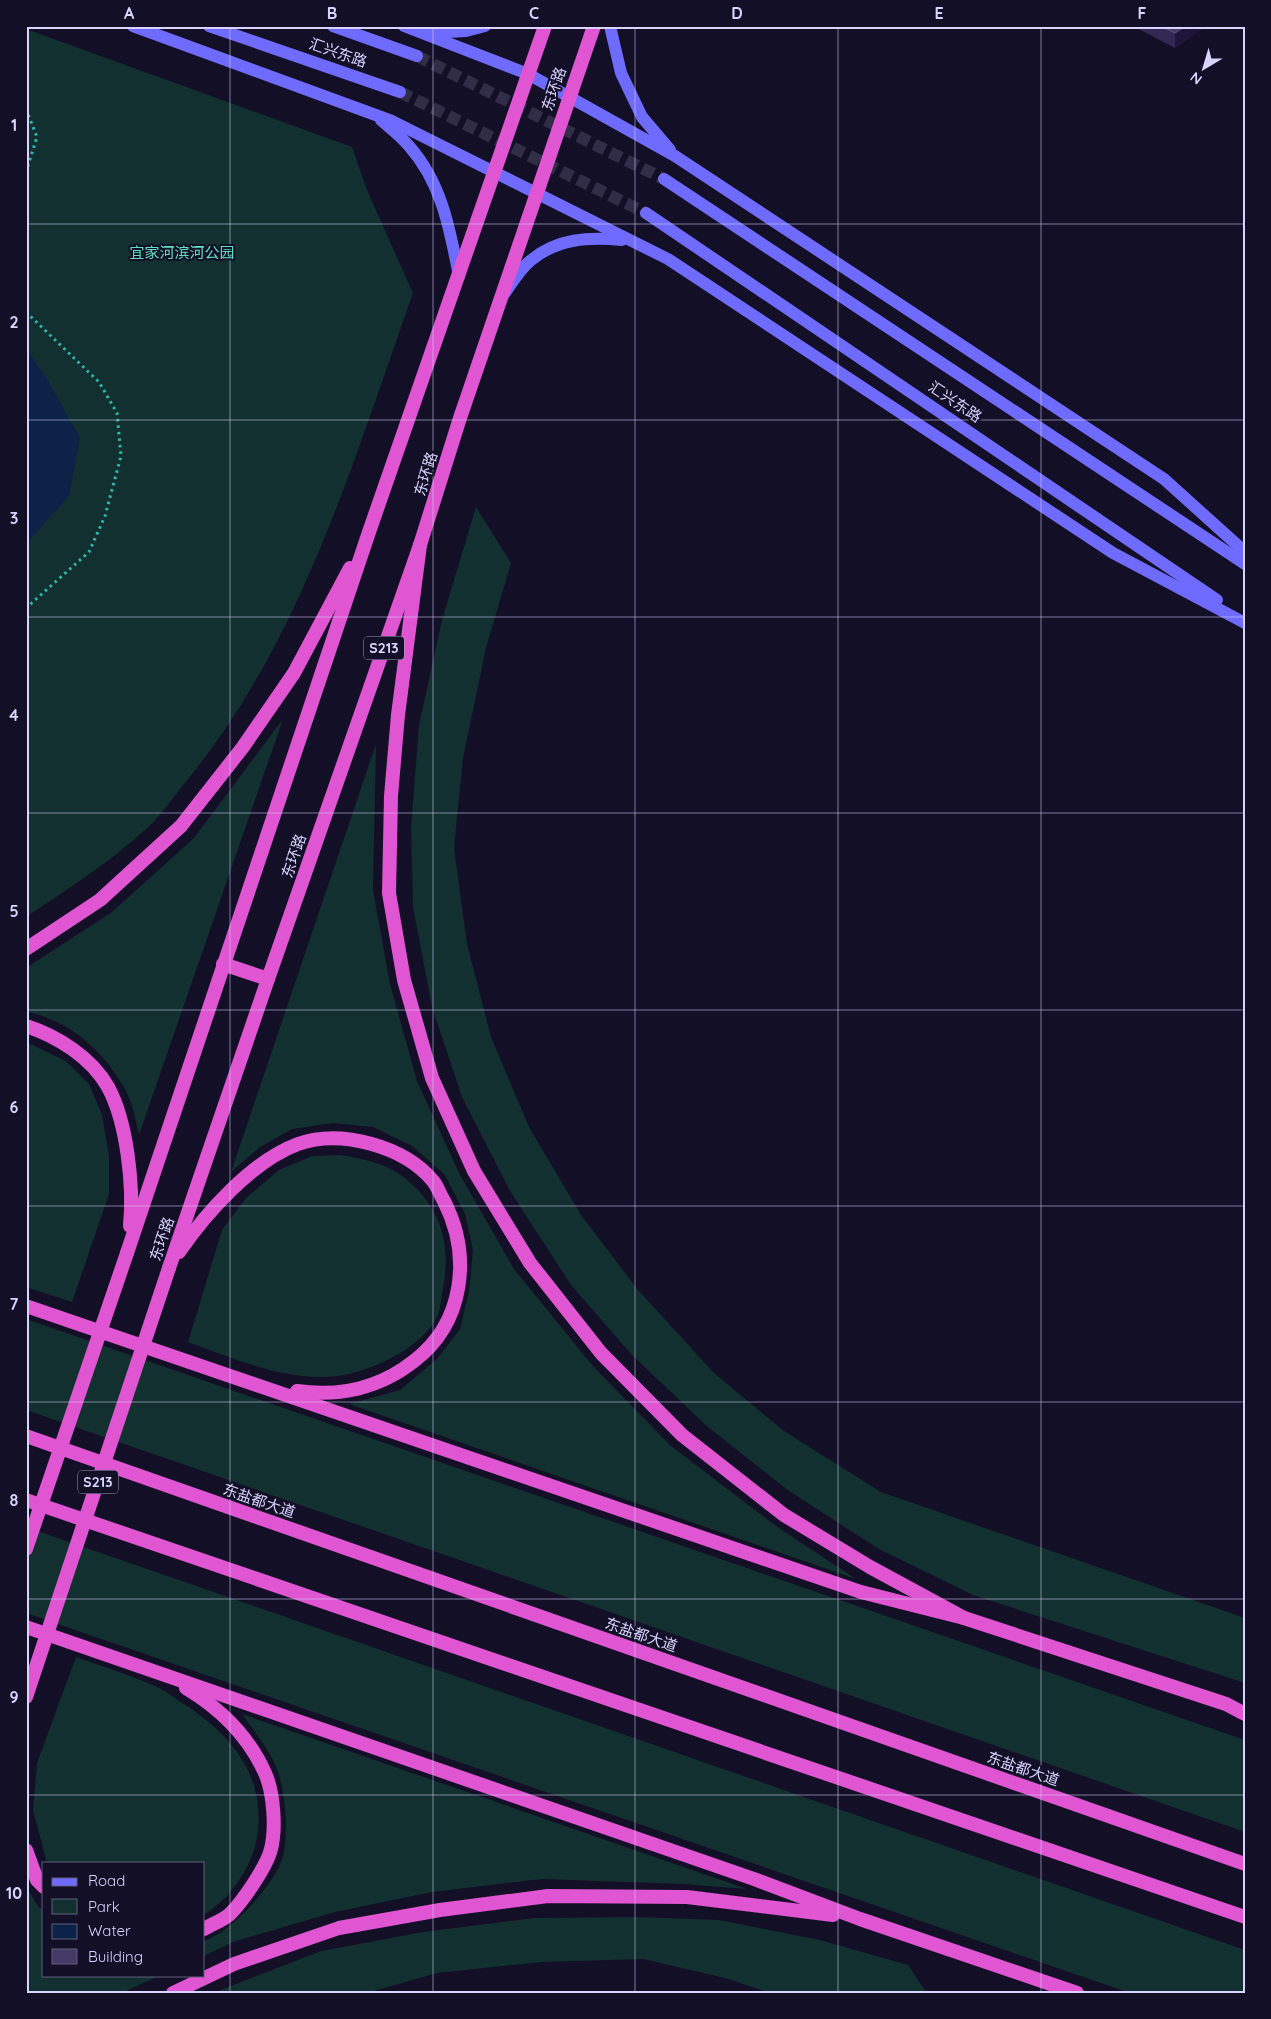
<svg xmlns="http://www.w3.org/2000/svg" width="1271" height="2019" font-family="Quicksand,'Noto Sans SC',sans-serif">
<style>
.green{fill:#12302f}
.water{fill:#0c2248}
.lines{fill:none;stroke-linecap:round;stroke-linejoin:round}
.secondary-tunnel{stroke:#312d47;stroke-width:12;stroke-dasharray:12 6;stroke-linecap:butt}
.path{stroke:#2fb8b0;stroke-width:3;stroke-dasharray:2.5 4;stroke-linecap:butt}
.secondary{stroke:#6f6bff;stroke-width:12}
.trunk{stroke:#e055d1;stroke-width:14}
.trunk-bridge{stroke:#e055d1;stroke-width:14}
.wall{fill:#312854}
.shaded-wall{fill:#1d163a}
.building{fill:#433a66;stroke:#5a527e}
.grid{fill:none;stroke:#d9d4ff;stroke-width:1;stroke-opacity:0.55}
.labels{text-anchor:middle;stroke-width:4;stroke-linejoin:round;paint-order:stroke}
.shield{fill:#130f26;stroke:#9e99be;stroke-width:1}
.shield-label{font-size:14px;font-weight:bold;fill:#d9d4ff}
.street-label{font-size:15px;fill:#d9d4ff;stroke:#130f26}
.park-label{font-size:15px;fill:#5fe0c0;stroke:#130f26}
.neatline{fill:none;stroke:#d9d4ff;stroke-width:2}
.grid-label{font-size:16px;text-anchor:middle;font-weight:bold;fill:#d9d4ff}
</style>
<rect width="100%" height="100%" fill="#130f26"/>
<g class="green">
<path d="M26 29 352 147 367 190 413 293C353 462 301 643 184 784 172 799 160 817 145 830 109 863 66 890 26 917Z"/>
<path d="M476 507 511 563 486 648 463 758 454 848 467 944 491 1037 529 1127 581 1215 638 1290 714 1373 784 1431 881 1492 1245 1618V1683L973 1595 879 1549 789 1491 709 1428 632 1355 571 1285 510 1191 462 1097 432 1007 413 907 411 828 419 725 442 620Z"/>
<path d="M283 719 139 1135C135 1118 132 1099 122 1084 102 1050 66 1018 26 1012V968L112 912 194 838Z"/>
<path d="M376 744 373 890 390 984 417 1081 460 1175 514 1269 592 1365 671 1446 776 1526 856 1579 349 1404 400 1390 437 1359 460 1329 469 1291 473 1250 465 1214 445 1175 412 1146 373 1127 333 1123 292 1129 260 1147 231 1172Z"/>
<path d="M26 1042 66 1061 89 1084 102 1115 109 1155V1194L72 1302 26 1287Z"/>
<path d="M341 1155C361 1159 382 1162 399 1174 439 1202 452 1241 443 1289 441 1297 441 1307 438 1315 422 1350 363 1376 326 1377 278 1378 232 1358 188 1342L222 1230 246 1198 279 1170 312 1156Z"/>
<path d="M26 1319 1245 1740V1832L26 1410Z"/>
<path d="M26 1527 1245 1950V1993L1124 1991 26 1613Z"/>
<path d="M76 1657C102 1666 129 1675 155 1686 165 1690 174 1698 184 1704 230 1734 264 1773 258 1831 254 1865 232 1897 204 1915V1863H47L33 1810 37 1763Z"/>
<path d="M242 1714 747 1889 683 1884 542 1879 432 1892 335 1912 233 1942 204 1956V1941C224 1933 241 1917 255 1901 266 1888 278 1873 283 1856 289 1832 285 1791 277 1769 269 1749 254 1731 242 1714Z"/>
<path d="M26 1886 38 1906 44 1911V1975H161L122 1993H26Z"/>
<path d="M638 1917 719 1920 820 1940 908 1965 926 1992 770 1993 725 1978 643 1959 542 1962 437 1973 367 1993H213L321 1951 423 1932 534 1918Z"/>
</g>
<path class="water" d="M26 349 47 379 80 438 69 496 26 544Z"/>
<g class="lines">
<g class="secondary-tunnel">
<path d="M417 56 664 179"/>
<path d="M400 92 646 213"/>
</g>
<g class="path">
<path d="M26 109 37 137 26 172"/>
<path d="M26 312 99 382 117 413 121 456 105 516 89 552 26 608"/>
</g>
<g class="secondary">
<path d="M133 26 392 121 668 259 1113 553 1245 623"/>
<path d="M209 26 400 92"/>
<path d="M333 26 417 56"/>
<path d="M404 26 528 74 675 156 1164 479 1245 552"/>
<path d="M610 26 621 73 642 117 670 150"/>
<path d="M429 33 466 31 485 26"/>
<path d="M381 120C390 128 401 136 409 146 442 183 450 230 459 276"/>
<path d="M664 179 1245 564"/>
<path d="M646 213 1217 600"/>
<path d="M504 294C512 283 520 269 530 261 557 238 589 237 622 240"/>
</g>
<g class="trunk">
<path d="M420 545 398 715 391 796 389 893 404 980 432 1078 474 1171 530 1263 601 1353 682 1435 784 1515 870 1567 964 1618"/>
<path d="M26 949 100 900 181 826 243 747 294 673 350 568"/>
<path d="M223 964 268 979"/>
<path d="M26 1026C57 1036 91 1057 108 1087 127 1122 134 1186 130 1226"/>
<path d="M179 1252C206 1213 252 1161 298 1144 341 1129 404 1146 433 1181 438 1187 440 1195 444 1201 472 1256 464 1323 414 1361 380 1388 339 1397 297 1391"/>
<path d="M127 1253 369 532 545 26"/>
<path d="M169 1268 268 979 420 545 460 418 594 26"/>
<path d="M26 1306 861 1592 964 1618 1226 1704 1245 1714"/>
<path d="M26 1436 1245 1864"/>
<path d="M26 1500 1245 1917"/>
<path d="M26 1627 754 1879 860 1919 1077 1993"/>
<path d="M186 1688C221 1709 248 1735 265 1773 274 1793 276 1829 271 1849 267 1866 243 1901 230 1914 224 1920 212 1924 204 1929"/>
<path d="M26 1850 37 1880 44 1887"/>
<path d="M173 1993 234 1964 339 1928 440 1910 548 1896 687 1897 833 1915"/>
</g>
<g class="trunk-bridge">
<path d="M26 1549 127 1253"/>
<path d="M26 1697 169 1268"/>
</g>
</g>
<path class="wall" d="M1133 26H1206L1175 48Z"/>
<path class="shaded-wall" d="M1186 26H1206L1175 48V33Z"/>
<path class="building" d="M1161 26H1186L1175 33Z"/>
<path class="grid" d="M230 26V1993M433 26V1993M635 26V1993M838 26V1993M1041 26V1993M26 224H1245M26 420H1245M26 617H1245M26 813H1245M26 1010H1245M26 1206H1245M26 1402H1245M26 1599H1245M26 1795H1245"/>
<g class="labels">
<g class="shield">
<rect x="364" y="636.5" width="40" height="23" rx="4"/>
<rect x="78" y="1470.5" width="40" height="23" rx="4"/>
</g>
<g class="shield-label">
<text x="384" y="653">S213</text>
<text x="98" y="1487">S213</text>
</g>
<g class="street-label">
<text transform="translate(338 53) rotate(19)" y="5">汇兴东路</text>
<text transform="translate(554 89) rotate(-71)" y="5">东环路</text>
<text transform="translate(955 402) rotate(34)" y="5">汇兴东路</text>
<text transform="translate(426 474) rotate(-73)" y="5">东环路</text>
<text transform="translate(294 856) rotate(-71)" y="5">东环路</text>
<text transform="translate(162 1239) rotate(-71)" y="5">东环路</text>
<text transform="translate(259 1501) rotate(19)" y="5">东盐都大道</text>
<text transform="translate(641 1635) rotate(19)" y="5">东盐都大道</text>
<text transform="translate(1023 1769) rotate(19)" y="5">东盐都大道</text>
</g>
<g class="park-label">
<text x="182" y="258">宜家河滨河公园</text>
</g>
</g>
<rect width="1271" height="2019" fill="none" stroke="#130f26" stroke-width="55"/>
<rect x="42" y="1862" width="162" height="115" fill="#130f26" stroke="#625e7d"/>
<rect x="52" y="1878" width="25" height="8" fill="#6f6bff" stroke="#625e7d"/>
<text x="88" y="1886" font-size="15" fill="#d9d4ff">Road</text>
<rect x="52" y="1899" width="25" height="15" fill="#12302f" stroke="#625e7d"/>
<text x="88" y="1912" font-size="15" fill="#d9d4ff">Park</text>
<rect x="52" y="1924" width="25" height="15" fill="#0c2248" stroke="#625e7d"/>
<text x="88" y="1936" font-size="15" fill="#d9d4ff">Water</text>
<rect x="52" y="1949" width="25" height="15" fill="#433a66" stroke="#625e7d"/>
<text x="88" y="1962" font-size="15" fill="#d9d4ff">Building</text>
<g transform="translate(1204 68) rotate(218)" stroke="#130f26" stroke-width="4" paint-order="stroke">
<path d="M0-4L9 19L0 12L-9 19Z" fill="#d9d4ff"/>
<text y="-8" font-size="14" font-weight="bold" text-anchor="middle" fill="#d9d4ff">N</text>
</g>
<rect x="28" y="28" width="1216" height="1964" class="neatline"/>
<g class="grid-label">
<text x="129" y="19">A</text>
<text x="332" y="19">B</text>
<text x="534" y="19">C</text>
<text x="737" y="19">D</text>
<text x="939" y="19">E</text>
<text x="1142" y="19">F</text>
<text x="14" y="131">1</text>
<text x="14" y="328">2</text>
<text x="14" y="524">3</text>
<text x="14" y="721">4</text>
<text x="14" y="917">5</text>
<text x="14" y="1113">6</text>
<text x="14" y="1310">7</text>
<text x="14" y="1506">8</text>
<text x="14" y="1703">9</text>
<text x="14" y="1899">10</text>
</g>
</svg>
